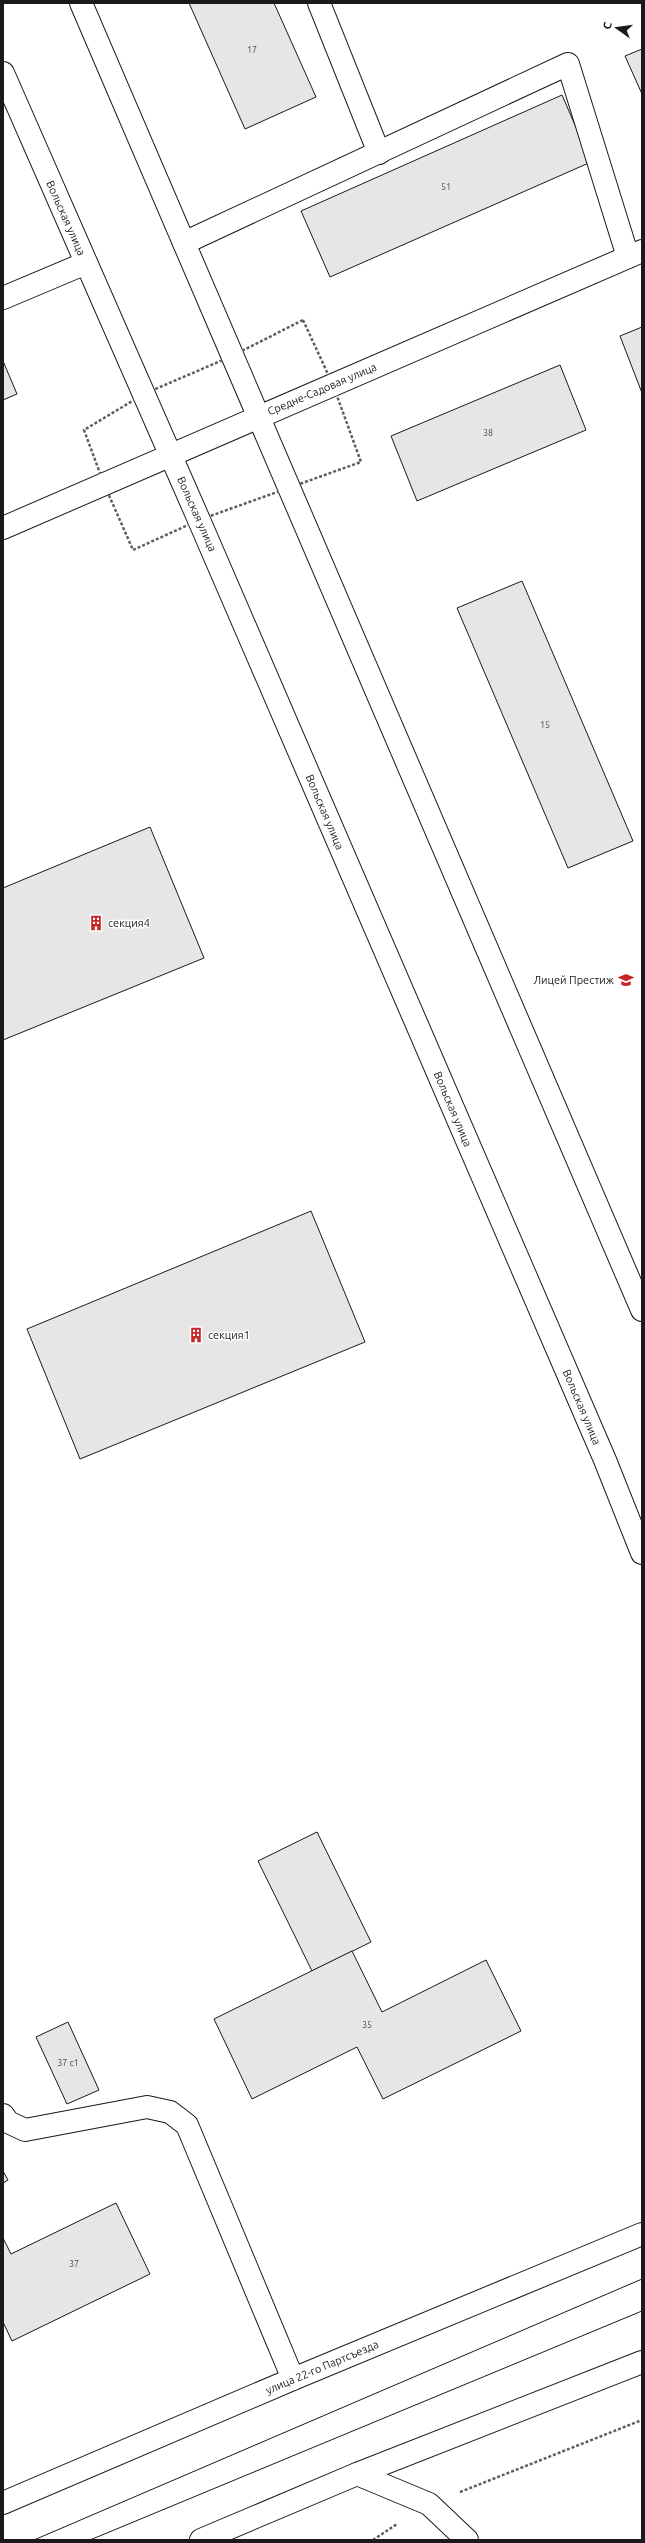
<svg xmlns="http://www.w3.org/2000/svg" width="645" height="2543" font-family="Ubuntu,sans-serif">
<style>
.building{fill:#e6e6e6;stroke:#1a1a1a}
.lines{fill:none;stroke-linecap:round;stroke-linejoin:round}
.minor-casing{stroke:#1a1a1a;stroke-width:24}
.major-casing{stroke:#1a1a1a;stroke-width:24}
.path{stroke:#5f5f5f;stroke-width:2.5;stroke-dasharray:3 2;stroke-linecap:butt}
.minor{stroke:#fff;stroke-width:22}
.major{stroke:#fff;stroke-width:22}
.tram{stroke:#1a1a1a;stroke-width:1}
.labels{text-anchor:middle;stroke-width:3;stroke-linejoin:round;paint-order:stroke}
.number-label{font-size:9px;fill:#4d4d4d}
.street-label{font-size:11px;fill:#1a1a1a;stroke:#fff}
.poi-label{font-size:11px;fill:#1a1a1a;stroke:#fff;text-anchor:start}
</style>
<rect width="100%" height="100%" fill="#fff"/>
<g class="building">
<path d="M189 3H274L316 97 245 129Z"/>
<path d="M642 49V94L625 56Z"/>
<path d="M562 95 591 162 330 277 301 211Z"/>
<path d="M642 327V393L620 336Z"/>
<path d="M3 361 17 394 3 400Z"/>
<path d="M560 365 586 430 417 501 391 436Z"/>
<path d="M522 581 633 841 568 868 457 608Z"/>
<path d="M150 827 204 958 3 1040V888Z"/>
<path d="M311 1211 365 1342 80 1459 27 1329Z"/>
<path d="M317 1832 371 1942 312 1971 258 1861Z"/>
<path d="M352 1951 382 2012 486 1960 521 2031 383 2099 357 2047 252 2099 214 2019Z"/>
<path d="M68 2022 99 2090 67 2104 36 2037Z"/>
<path d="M3 2171 8 2180 3 2183Z"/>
<path d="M116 2203 150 2274 12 2341 3 2322V2238L11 2254Z"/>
</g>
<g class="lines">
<g class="minor-casing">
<g id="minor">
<path d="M319 3 379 153"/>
<path d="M184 243 568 64 628 257"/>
<path d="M3 298 86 263"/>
<path d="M3 528 642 251"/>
<path d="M3 2115 8 2122 25 2130 147 2107 170 2112 187 2125 293 2379"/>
</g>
</g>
<g class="major-casing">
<g id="major">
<path d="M81 3 642 1310"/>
<path d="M3 73 199 520 605 1460 642 1553"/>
<path d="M357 2474 429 2504 467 2540"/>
<path d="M3 2503 293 2379 642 2234"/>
<path d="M201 2540 357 2474 642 2362"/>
</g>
</g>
<g class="path">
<path d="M303 320 333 385 361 462 199 520 133 550 104 484 84 430 144 394 232 356Z"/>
<path d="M460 2492 642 2420"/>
<path d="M373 2540 397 2524"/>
</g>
<use href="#minor" class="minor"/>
<use href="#major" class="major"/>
<g class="tram">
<path d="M34 2540 642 2279"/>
<path d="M90 2540 642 2311"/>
</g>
</g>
<defs>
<g id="building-bare" transform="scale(1.2)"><path d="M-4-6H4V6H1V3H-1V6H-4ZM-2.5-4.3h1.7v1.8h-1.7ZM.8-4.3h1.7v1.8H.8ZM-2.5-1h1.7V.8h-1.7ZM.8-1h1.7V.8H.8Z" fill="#c62828" stroke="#fff" stroke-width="2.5" paint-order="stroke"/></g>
<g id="school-bare" transform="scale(1.2)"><path d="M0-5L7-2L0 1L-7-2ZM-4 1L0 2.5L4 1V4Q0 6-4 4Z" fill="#c62828" stroke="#fff" stroke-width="2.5" paint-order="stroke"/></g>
</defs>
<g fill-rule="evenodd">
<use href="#building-bare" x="96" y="923"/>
<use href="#school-bare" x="626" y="980"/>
<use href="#building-bare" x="196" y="1335"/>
</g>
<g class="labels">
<g class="number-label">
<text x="252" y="53">17</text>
<text x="446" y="190">51</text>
<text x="488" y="436">38</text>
<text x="545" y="728">15</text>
<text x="367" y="2028">35</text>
<text x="68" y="2066">37 с1</text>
<text x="74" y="2267">37</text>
</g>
<g class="street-label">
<text transform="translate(66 218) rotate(66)" y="4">Вольская улица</text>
<text transform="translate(322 389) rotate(-23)" y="4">Средне-Садовая улица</text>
<text transform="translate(197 514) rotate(66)" y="4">Вольская улица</text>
<text transform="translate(325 812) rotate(67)" y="4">Вольская улица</text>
<text transform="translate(453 1109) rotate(67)" y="4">Вольская улица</text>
<text transform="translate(582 1407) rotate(67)" y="4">Вольская улица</text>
<text transform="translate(322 2367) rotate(-23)" y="4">улица 22-го Партсъезда</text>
</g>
<g class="poi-label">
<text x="108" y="927">секция4</text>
<text x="614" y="984" text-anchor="end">Лицей Престиж</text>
<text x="208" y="1339">секция1</text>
</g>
</g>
<rect width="645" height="2543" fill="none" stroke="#1a1a1a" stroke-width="8"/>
<g transform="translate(617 28) rotate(284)" stroke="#ffffff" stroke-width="3" paint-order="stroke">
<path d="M0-3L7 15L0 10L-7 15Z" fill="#1a1a1a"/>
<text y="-6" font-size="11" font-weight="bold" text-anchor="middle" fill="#1a1a1a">С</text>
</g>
</svg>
